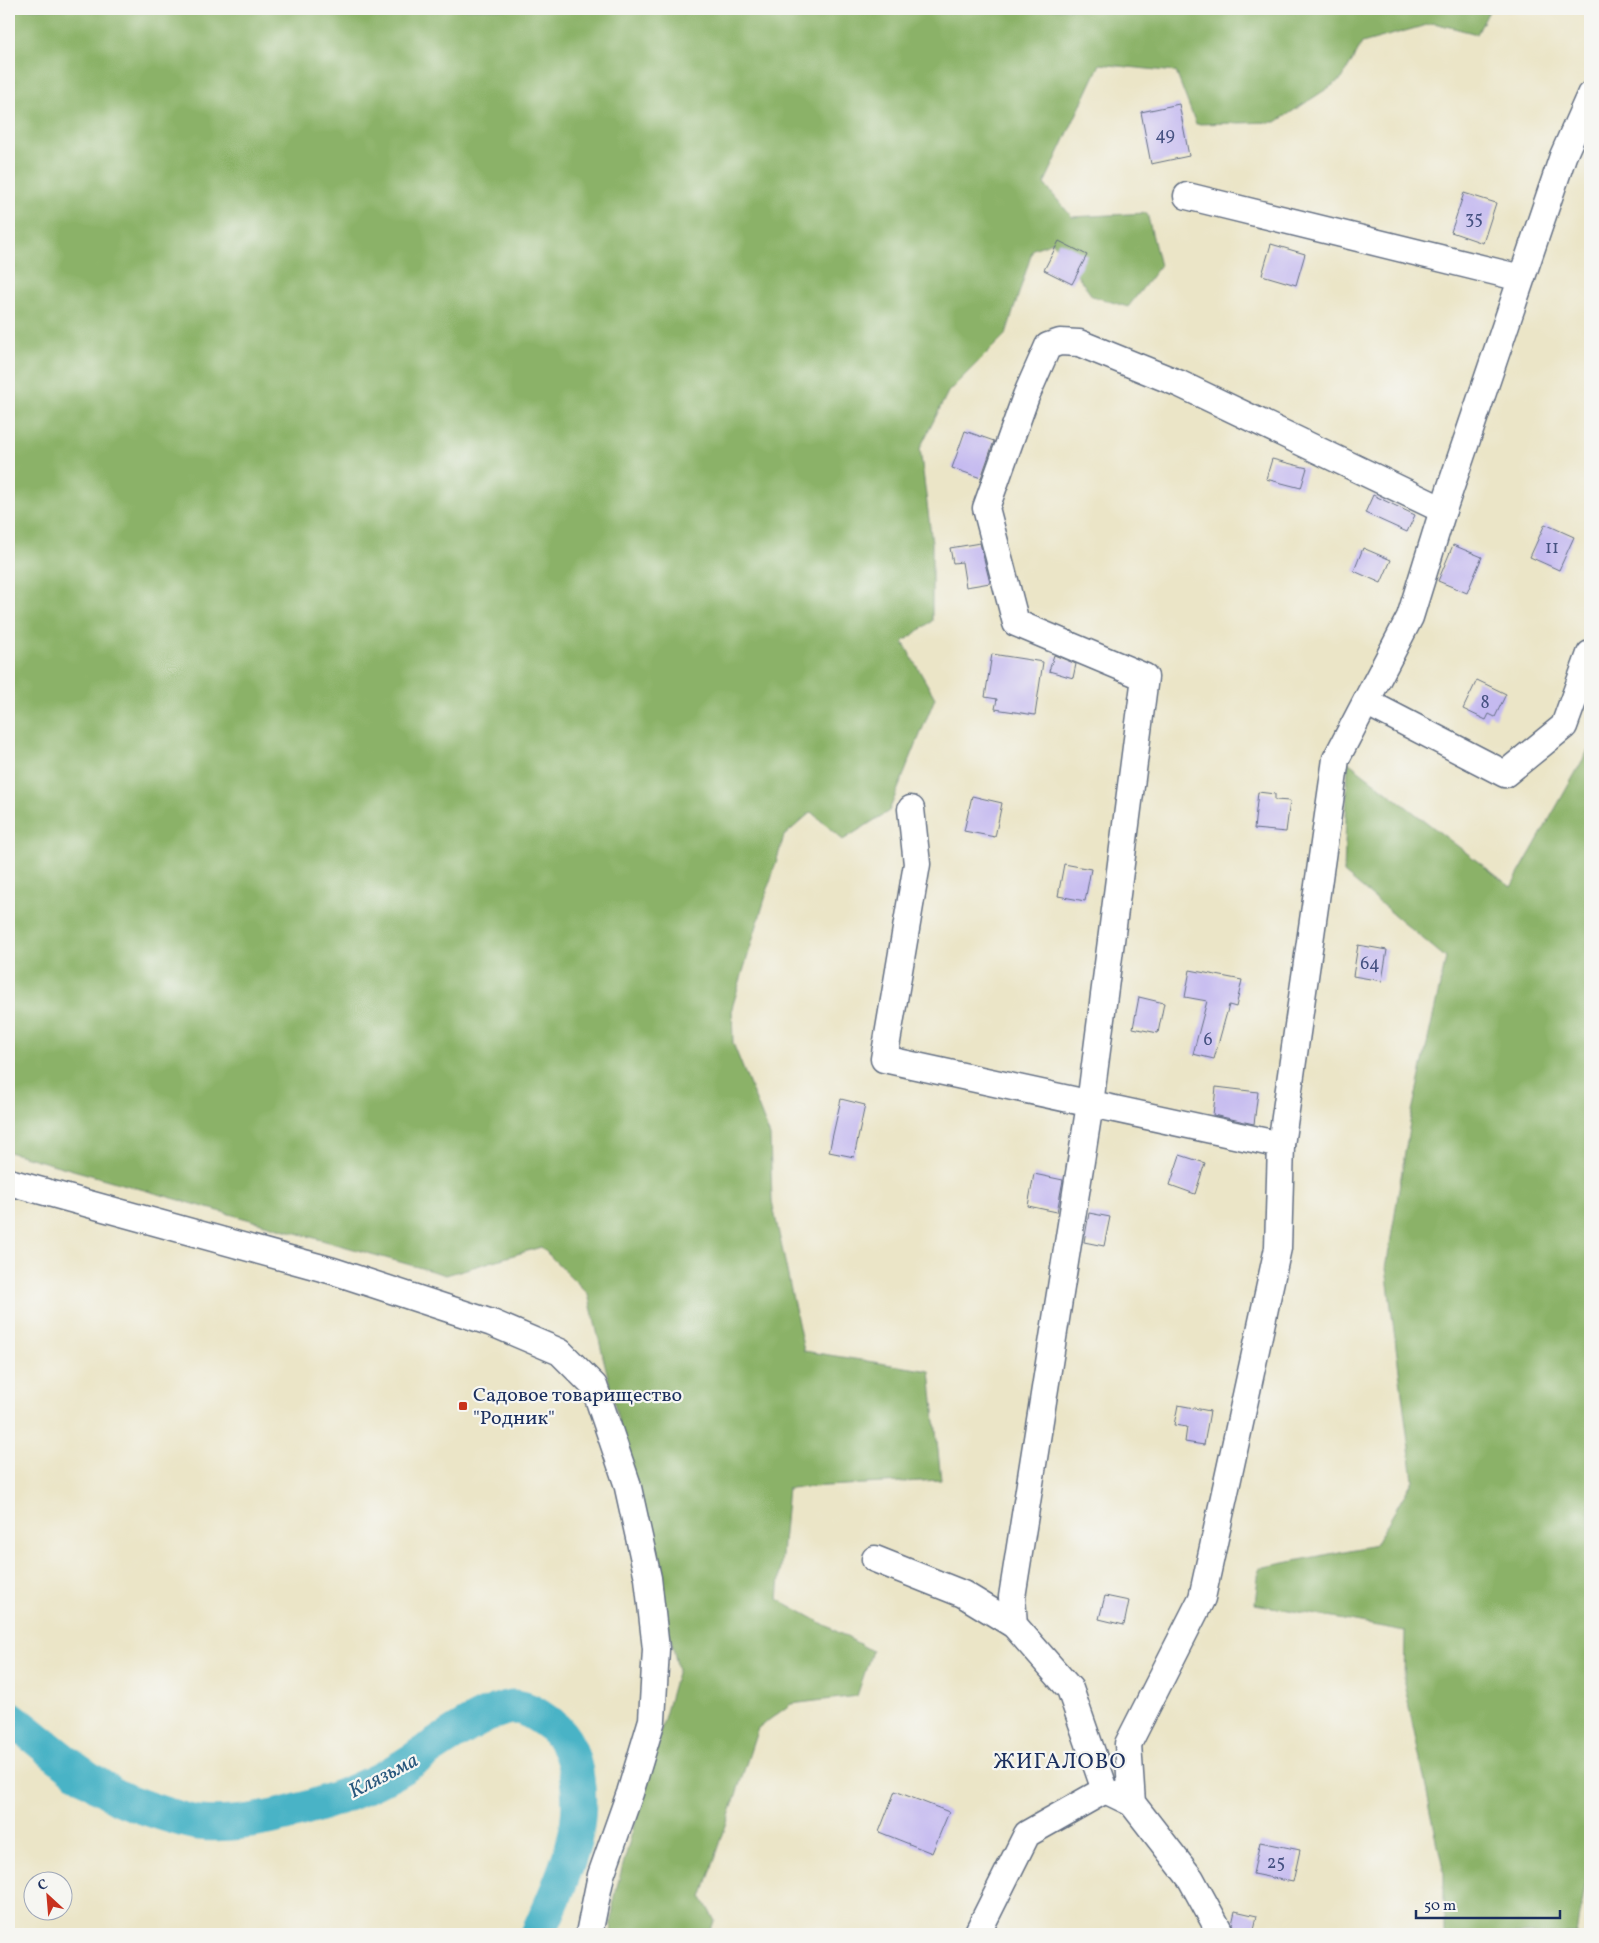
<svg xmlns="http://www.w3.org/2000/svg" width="1599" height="1943" font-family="Vollkorn,serif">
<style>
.forest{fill:#8bb268;stroke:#537063}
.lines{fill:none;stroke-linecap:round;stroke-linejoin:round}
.river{stroke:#48b3c6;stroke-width:35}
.building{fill:#c5baf0}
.minor-casing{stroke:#646f83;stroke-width:29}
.minor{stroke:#fff;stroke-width:26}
.poi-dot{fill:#c8321e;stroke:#f6f6f2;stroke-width:2}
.labels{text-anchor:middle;stroke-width:4.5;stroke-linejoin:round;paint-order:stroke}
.number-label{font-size:18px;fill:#465282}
.poi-label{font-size:20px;fill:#1b2f5e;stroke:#f6f6f2;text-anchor:start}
.water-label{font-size:21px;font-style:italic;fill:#28577d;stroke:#f6f6f2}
.quarter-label{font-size:22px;letter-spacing:1px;fill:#1b2f5e;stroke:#f6f6f2}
</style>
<rect width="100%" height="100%" fill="#f6f6f2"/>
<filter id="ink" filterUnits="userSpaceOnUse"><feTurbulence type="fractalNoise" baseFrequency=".02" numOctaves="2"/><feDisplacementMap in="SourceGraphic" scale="10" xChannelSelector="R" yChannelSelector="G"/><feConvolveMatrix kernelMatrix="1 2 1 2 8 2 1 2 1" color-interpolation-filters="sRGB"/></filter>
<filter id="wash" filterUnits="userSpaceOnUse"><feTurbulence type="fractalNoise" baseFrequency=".0096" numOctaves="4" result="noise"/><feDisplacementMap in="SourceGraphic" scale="20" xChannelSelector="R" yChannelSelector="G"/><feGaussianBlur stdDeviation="1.12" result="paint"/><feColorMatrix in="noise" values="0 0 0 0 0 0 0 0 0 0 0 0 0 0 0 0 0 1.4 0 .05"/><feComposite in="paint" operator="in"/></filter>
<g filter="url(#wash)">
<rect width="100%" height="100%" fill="#ebe5c7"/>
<g class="forest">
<path d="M9 9H1490L1477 34 1434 23 1362 43 1342 79 1276 122 1196 124 1176 72 1100 64 1044 184 1072 217 1147 213 1160 266 1128 307 1092 296 1053 242 1033 249 1006 334 948 392 920 448 932 543V621L903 642 935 698 889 811 843 840 811 812 784 836 732 1008 733 1043 770 1136 772 1201 804 1351 930 1371 941 1480 788 1488 778 1599 872 1651 857 1696 791 1704 758 1728 702 1898 715 1921 707 1934H611L614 1897 678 1669 588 1294 541 1247 446 1275 9 1152Z"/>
<path d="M1590 747V1852L1576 1934H1444V1874L1404 1683 1405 1631 1255 1604 1259 1568 1375 1545 1413 1480 1386 1268 1411 1116 1446 958 1344 873 1348 762 1511 887Z"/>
</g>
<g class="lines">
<path class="river" d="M9 1717C45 1744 80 1777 120 1798 132 1804 186 1822 199 1823 262 1829 351 1798 404 1766 430 1750 486 1708 514 1707 527 1707 540 1717 551 1725 582 1749 583 1810 573 1845 564 1876 551 1905 538 1934"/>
</g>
<g id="blocks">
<g class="building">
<path d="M1179 104 1189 156 1151 164 1141 112Z"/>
<path d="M1464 193 1496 203 1483 243 1451 232Z"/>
<path d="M1059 241 1087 255 1072 284 1044 270Z"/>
<path d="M1271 244 1305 254 1296 285 1262 275Z"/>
<path d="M965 431 994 441 981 478 952 468Z"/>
<path d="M1272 459 1307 468 1301 488 1266 479Z"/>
<path d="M1373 495 1415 515 1407 532 1365 513Z"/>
<path d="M1545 524 1574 537 1559 570 1530 557Z"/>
<path d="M980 543 990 583 966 587 962 562 953 563 950 548Z"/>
<path d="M1453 545 1482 557 1467 593 1438 581Z"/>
<path d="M1363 548 1391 560 1381 583 1354 571Z"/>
<path d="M992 654 1043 662 1035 715 995 709 997 699 985 697Z"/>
<path d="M1054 655 1076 664 1073 678 1049 671Z"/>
<path d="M1477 680 1506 694 1495 717 1489 714 1486 720 1463 709Z"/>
<path d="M1258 792 1275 794V800L1290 801 1286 832 1254 829Z"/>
<path d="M972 796 1002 803 995 837 964 831Z"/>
<path d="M1064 864 1091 869 1085 901 1058 896Z"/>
<path d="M1358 945 1387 950 1382 981 1353 976Z"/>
<path d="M1190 970 1242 980 1236 1007 1229 1005 1214 1059 1193 1054 1207 1001 1185 997Z"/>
<path d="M1139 997 1164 1003 1158 1033 1133 1028Z"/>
<path d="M1216 1087 1258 1092 1254 1124 1213 1115Z"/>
<path d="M841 1099 865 1105 854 1157 829 1152Z"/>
<path d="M1180 1155 1205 1163 1195 1194 1170 1185Z"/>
<path d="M1034 1174 1063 1180 1057 1212 1028 1206Z"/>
<path d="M1089 1213 1110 1217 1104 1246 1084 1242Z"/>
<path d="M1178 1405 1210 1411 1204 1445 1185 1442 1187 1427 1174 1425Z"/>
<path d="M1105 1596 1129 1601 1124 1625 1099 1619Z"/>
<path d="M895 1791 949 1812 932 1853 879 1832Z"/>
<path d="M1260 1842 1300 1850 1293 1882 1253 1874Z"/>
<path d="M1235 1911 1257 1916 1253 1934 1235 1932 1232 1924Z"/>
</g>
</g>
</g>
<g filter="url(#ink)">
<use href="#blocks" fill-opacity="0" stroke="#646f83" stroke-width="1"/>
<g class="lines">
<g class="minor-casing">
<g id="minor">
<path d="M1187 196 1521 278"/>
<path d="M1366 702 1505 774 1564 726 1590 654"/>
<path d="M911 809 917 864 884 1059 1281 1145"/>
<path d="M9 1182 333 1271 492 1323 560 1352 594 1386 627 1483 648 1578 656 1649 652 1720 630 1793 601 1875 589 1934"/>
<path d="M875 1559 963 1594 1014 1625 1070 1689 1105 1790 1132 1803"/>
<path d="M1014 1625 1012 1597 1090 1104 1145 677 1016 623 986 508 1026 396 1048 346 1060 342 1079 343 1180 384 1443 510"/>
<path d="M977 1934 1027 1834 1105 1790"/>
<path d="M1221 1934 1191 1879 1132 1803 1128 1744 1202 1598 1278 1248 1281 1145 1336 759 1410 617 1443 510 1563 156 1590 95"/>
</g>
</g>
<use href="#minor" class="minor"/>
</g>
</g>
<rect class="poi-dot" x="458" y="1401" width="10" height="10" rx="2.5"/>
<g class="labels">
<g class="number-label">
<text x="1165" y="140">49</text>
<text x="1474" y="224">35</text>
<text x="1552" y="553">11</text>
<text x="1485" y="708">8</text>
<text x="1370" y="969">64</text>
<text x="1208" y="1045">6</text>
<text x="1276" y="1868">25</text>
</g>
<g class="poi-label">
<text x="473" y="1401">Садовое товарищество<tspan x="473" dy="23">"Родник"</tspan></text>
</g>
<g class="water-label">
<text transform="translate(383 1775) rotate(-27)" y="7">Клязьма</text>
</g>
<g class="quarter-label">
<text x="1060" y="1768">ЖИГАЛОВО</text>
</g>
</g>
<rect width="1599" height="1943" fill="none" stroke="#f6f6f2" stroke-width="30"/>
<g transform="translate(48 1896) rotate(334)"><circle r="24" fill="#f6f6f2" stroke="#9ea6b7"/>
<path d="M0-4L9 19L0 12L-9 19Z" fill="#c8321e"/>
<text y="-8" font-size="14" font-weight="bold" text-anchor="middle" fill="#1b2f5e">С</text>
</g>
<path d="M1416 1910v8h144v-8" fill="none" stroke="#1b2f5e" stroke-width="2.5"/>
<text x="1424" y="1910" font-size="15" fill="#1b2f5e" stroke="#f6f6f2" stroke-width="4" paint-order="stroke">50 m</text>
</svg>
